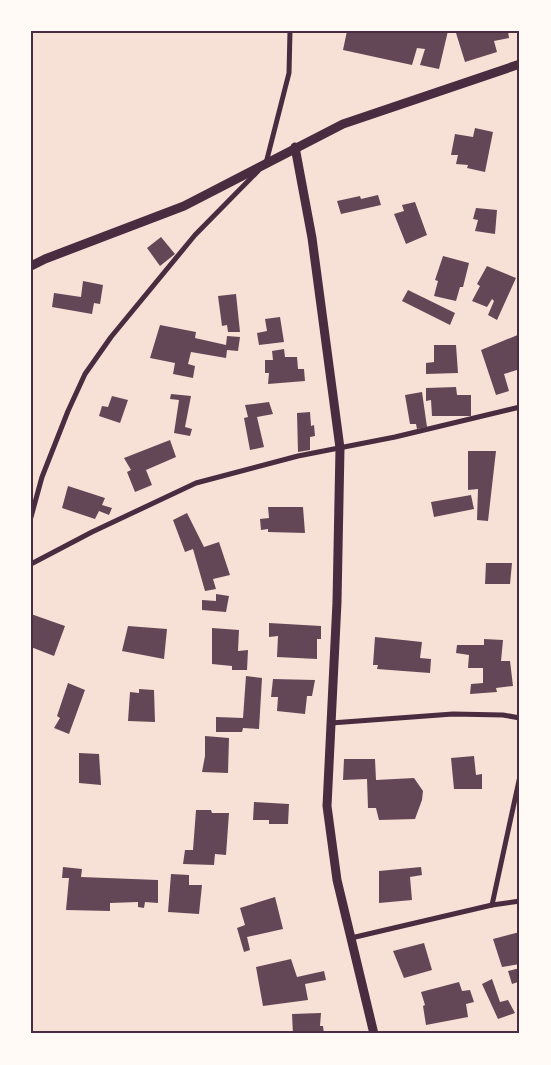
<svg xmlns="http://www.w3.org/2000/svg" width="551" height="1065" font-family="Cabin,sans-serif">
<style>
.building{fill:#644757}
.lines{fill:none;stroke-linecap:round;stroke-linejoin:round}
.minor{stroke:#4a2c40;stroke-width:5}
.tertiary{stroke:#4a2c40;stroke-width:9}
.neatline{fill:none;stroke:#4a2c40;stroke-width:2}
</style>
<rect width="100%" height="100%" fill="#f7e1d7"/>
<g class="building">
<path d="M347 31H448L439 69 420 65 425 49 417 48 412 65 343 50Z"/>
<path d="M451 31H508L509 38 494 41 497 52 465 62 456 33H451Z"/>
<path d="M475 128 493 132 485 172 467 168 468 165 456 164 458 155H451L455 134 473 137Z"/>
<path d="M378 195 381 205 341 214 337 201 360 196 361 199Z"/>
<path d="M415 202 427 235 406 244 394 214 404 211 402 205Z"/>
<path d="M476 208 497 210 495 234 475 231 478 220 473 219Z"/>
<path d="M161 237 175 254 160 266 147 248Z"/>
<path d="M443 256 469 263 463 287H460L456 301 434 296 438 281 435 280Z"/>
<path d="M487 266 516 278 497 320 488 315 494 301 492 299 487 307 472 301 480 286 477 284Z"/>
<path d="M83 281 103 285 100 304 94 303 92 314 52 307 54 293 81 297Z"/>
<path d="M408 290 455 313 450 325 402 301Z"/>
<path d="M236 294 240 332H228L227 325 222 326 218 296Z"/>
<path d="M280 317 284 342 259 345 257 333 267 331 265 319Z"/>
<path d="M160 325 196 332 195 338 226 345 227 336 240 337 238 351 227 350 226 358 191 352 188 364 195 366 193 378 173 374 175 363 150 358Z"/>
<path d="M520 334V369L504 374 509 391 496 395 481 350Z"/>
<path d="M434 345H456L458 373 426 374V363L434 362Z"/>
<path d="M284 349 285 357H297L298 369H304L305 381 268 384 269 373H265V360H273L272 351Z"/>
<path d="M456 387 457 395H471V416H432L431 400 426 401V388Z"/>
<path d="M422 392 427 427 417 429 416 424H410L405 395Z"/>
<path d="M171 394 191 396 185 427 192 429 190 436 174 433 179 400 170 399Z"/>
<path d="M112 396 128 400 120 423 99 416 102 406 108 407Z"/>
<path d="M269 402 273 414 257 417 264 447 250 450 244 418 248 417 245 405Z"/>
<path d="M310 412 311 426 314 425 315 436 310 437V450L298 452 297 413Z"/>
<path d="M170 440 176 457 146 470 152 485 135 492 127 472 131 470 124 458Z"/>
<path d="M468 451H496L488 521 477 520 478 489 468 490Z"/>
<path d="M68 486 105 498 102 505 112 508 109 515 99 511 95 519 62 508Z"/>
<path d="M471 495 474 509 434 517 431 502Z"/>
<path d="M268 507H303L305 533 268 532V529L261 530 260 519 269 518Z"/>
<path d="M187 513 204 547 219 542 230 575 213 579 216 589 205 591 193 549 185 552 173 520Z"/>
<path d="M486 563H512L510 584H485Z"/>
<path d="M216 594 229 596 226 612 202 610V600L216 601Z"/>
<path d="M31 614 65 626 54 656 31 647Z"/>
<path d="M269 623 321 626V639H317V659L277 657 278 636 269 637Z"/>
<path d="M128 626 167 629 164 659 122 651Z"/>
<path d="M212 628 239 630 238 651 248 650 247 670H232V666L212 664Z"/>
<path d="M375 637 422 642 420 658 431 659 430 673 377 669 378 665H373Z"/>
<path d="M484 639 503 640 501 661H510L513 686 496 688 497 692 470 694 471 684 483 683V668H468L469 655 456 653 457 645H484Z"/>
<path d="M246 676 262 678 259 729 243 728 242 732H216V717L243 718Z"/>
<path d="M273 679 315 680 312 696H307L305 714 277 711 278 697H271Z"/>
<path d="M68 683 85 690 69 734 54 728 60 718 57 716Z"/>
<path d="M139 689 154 690 155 722 128 721 130 692 139 693Z"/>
<path d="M205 736 229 738 228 773 202 772 205 756Z"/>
<path d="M79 753 99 754 101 785 79 783Z"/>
<path d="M474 756 476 775 482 774V789H454L451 758Z"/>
<path d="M344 759H375L376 780 414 778 423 791 422 800 415 819 379 820 376 808H368L367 779 343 780Z"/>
<path d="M254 802 289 804 288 824H269V820H253Z"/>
<path d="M196 810H211L212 813H229L226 855 215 854 214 865 183 864 185 850H193Z"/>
<path d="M63 867 82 869 81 877 158 880V903L145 902 144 908 138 907V902L110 903V911L66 910 69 878H62Z"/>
<path d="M421 867 422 875 410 877 412 900 379 903V871Z"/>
<path d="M171 874 189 875V885H202L199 914 168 912Z"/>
<path d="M275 897 283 929 247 937 250 950 244 952 237 928 245 925 240 908Z"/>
<path d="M520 932V964L502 967 493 939Z"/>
<path d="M424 943 432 970 404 978 393 951Z"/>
<path d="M291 959 297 977 324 971 326 980 305 984 308 1000 263 1006 256 967Z"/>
<path d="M520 968V986L518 982 512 984 508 971Z"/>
<path d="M492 979 500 1002 508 1000 515 1013 498 1019 482 984Z"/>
<path d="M459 982 462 991 470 990 474 1002 466 1004 468 1017 426 1025 423 1006 425 1005 421 992Z"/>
<path d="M321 1013 320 1026H323L324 1034H293L292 1014Z"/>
</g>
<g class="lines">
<g class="minor">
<path d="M266 163 289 73 290 31"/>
<path d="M31 517 42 477 68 411 85 374 111 337 195 235 258 171"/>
<path d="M31 564 92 532 196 483 298 456 395 437 520 407"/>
<path d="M331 723 453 714 503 715 520 718"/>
<path d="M492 905 520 776"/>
<path d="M351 938 492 905 520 901"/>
</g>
<g class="tertiary">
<path d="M295 147 312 238 340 448 337 602 327 806 337 880 374 1034"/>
<path d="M31 266 45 259 184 206 343 124 520 64"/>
</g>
</g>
<rect width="551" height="1065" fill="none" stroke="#fffaf5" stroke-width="65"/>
<rect x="32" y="32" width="486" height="1000" class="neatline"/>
</svg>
